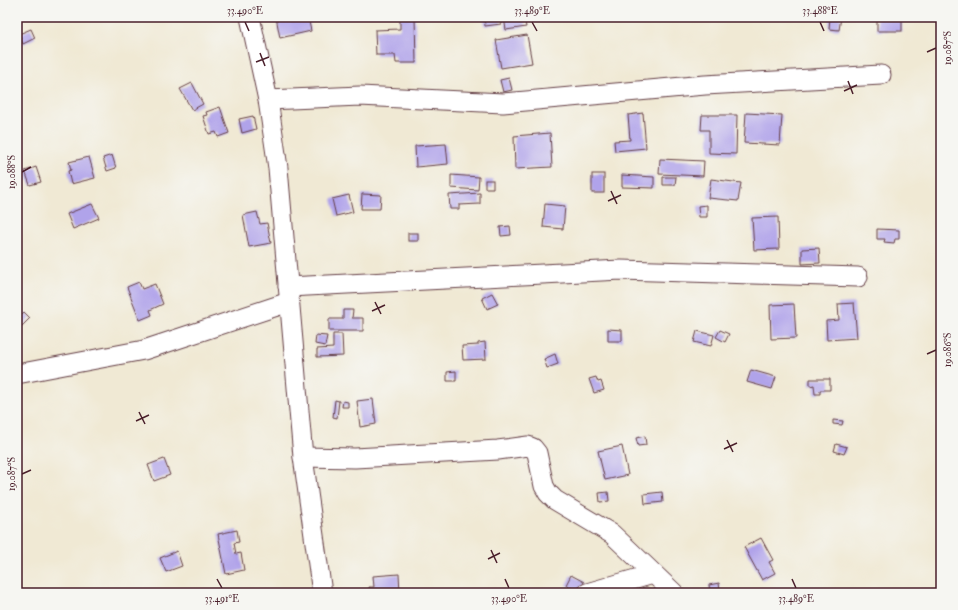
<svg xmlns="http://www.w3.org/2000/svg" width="958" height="610" font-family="'IM FELL Double Pica',serif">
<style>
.building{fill:#b0a3ea}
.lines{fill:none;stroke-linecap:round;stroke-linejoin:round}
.street-casing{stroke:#633d44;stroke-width:21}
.street{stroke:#fff;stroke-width:19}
.ticks{fill:none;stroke:#4a1f2b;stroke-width:1.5}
.neatline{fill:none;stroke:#4a1f2b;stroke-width:1.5}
.ticks-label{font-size:10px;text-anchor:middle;fill:#4a1f2b}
</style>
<rect width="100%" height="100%" fill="#f6f6f2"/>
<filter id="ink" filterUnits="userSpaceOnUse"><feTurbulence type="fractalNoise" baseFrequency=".025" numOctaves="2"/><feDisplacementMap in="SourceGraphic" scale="8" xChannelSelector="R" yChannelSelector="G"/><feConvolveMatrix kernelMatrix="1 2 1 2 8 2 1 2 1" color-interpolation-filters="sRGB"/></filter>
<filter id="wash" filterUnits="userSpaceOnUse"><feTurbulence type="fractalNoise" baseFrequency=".012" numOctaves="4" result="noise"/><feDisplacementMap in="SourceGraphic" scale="16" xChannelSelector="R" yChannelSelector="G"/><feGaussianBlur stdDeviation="0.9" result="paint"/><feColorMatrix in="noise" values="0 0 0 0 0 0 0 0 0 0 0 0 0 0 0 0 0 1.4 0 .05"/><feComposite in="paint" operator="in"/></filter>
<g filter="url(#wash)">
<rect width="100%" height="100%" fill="#f0e9d4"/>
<g id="blocks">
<g class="building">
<path d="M276 17H308L311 31 280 38Z"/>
<path d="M400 17H415L416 63H396L395 55H376L375 30 400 29Z"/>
<path d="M484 17H501V24L485 26Z"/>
<path d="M504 17H524L526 27 506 30Z"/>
<path d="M830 17H841L839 30 829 29Z"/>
<rect x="877" y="17" width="25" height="14"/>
<path d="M31 29 35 38 23 44 19 34Z"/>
<path d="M527 35 532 63 501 68 496 40Z"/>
<path d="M509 78 512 90 503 92 500 80Z"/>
<path d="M192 83 203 104 192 110 180 89Z"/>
<path d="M220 107 229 133 218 137 216 132 209 134 203 116 207 115 206 112Z"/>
<path d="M643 113 646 148 615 151 614 141 630 140 628 115Z"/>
<path d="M746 113 782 115 780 145 744 143Z"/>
<path d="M702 115H737L736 154 709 153V130H701Z"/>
<path d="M253 116 256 129 242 133 239 119Z"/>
<path d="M550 133 552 167 515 169 514 136Z"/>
<path d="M446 144 448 164 416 167 415 146Z"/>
<path d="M112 155 116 168 107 171 103 158Z"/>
<path d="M89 157 95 178 71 184 68 171 71 170 69 162Z"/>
<path d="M660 159 704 161 703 176 659 174Z"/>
<path d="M36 167 41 182 30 185 25 171Z"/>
<rect x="592" y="174" width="12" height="19"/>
<path d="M451 175 479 177 478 190 451 188Z"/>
<path d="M622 175 654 177V188L622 187Z"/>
<path d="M663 177H676L675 185H663Z"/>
<path d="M711 179 741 183 738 201 708 198Z"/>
<rect x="485" y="180" width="8" height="8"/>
<path d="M480 193V204L459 205V209H450L449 195Z"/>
<path d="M362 194 381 195 380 209H361Z"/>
<path d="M349 195 353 212 336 216 332 199Z"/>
<path d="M92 204 99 218 73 229 67 214Z"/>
<path d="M545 204 565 206 563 229 543 227Z"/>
<path d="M707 205V217H699L698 206Z"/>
<path d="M257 212 260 224 267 223 271 243 249 247 243 215Z"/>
<path d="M778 217 779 249 754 250 752 218Z"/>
<path d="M510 226 511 235 501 236 500 227Z"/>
<path d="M877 229 899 230V239H895L894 243 884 242 885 239H877Z"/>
<rect x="408" y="233" width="10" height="8"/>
<path d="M819 248 820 263 802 264V249Z"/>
<path d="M139 282 142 289 155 284 163 304 150 310 152 315 140 320 127 287Z"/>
<path d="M492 293 498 304 487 309 482 298Z"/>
<path d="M854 303 857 338 827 340 826 321 839 320 838 304Z"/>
<path d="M794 304 796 338 771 339 770 305Z"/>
<path d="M343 310H353L352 318H363V331H329V319H343Z"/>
<path d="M24 312 30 318 22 326 17 322V319Z"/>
<path d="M608 329 622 330V341H608Z"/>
<path d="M720 330 729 334 725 342 716 337Z"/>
<path d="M697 331 714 335 711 346 694 342Z"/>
<path d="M333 334H342L343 356 317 357V349L333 348Z"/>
<path d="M316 335 327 336 325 346 315 344Z"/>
<path d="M485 342 486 359 463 360 462 346 478 345V343Z"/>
<path d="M555 354 558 364 547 368 544 359Z"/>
<path d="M751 370 776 377 772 389 747 382Z"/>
<path d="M456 371V381H447V372Z"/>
<path d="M596 377 598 382 601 381 604 390 594 393 589 379Z"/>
<path d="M810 379H830V390H820V394H815L814 385 810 386Z"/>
<path d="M373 399 376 424 360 427 357 401Z"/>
<path d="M335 400 339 401 337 418 333 417Z"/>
<path d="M343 401 348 402V407H342Z"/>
<path d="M833 420 843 421 842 425 833 424Z"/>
<path d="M645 436 646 445 638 446 636 438Z"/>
<path d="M836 444 847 447 844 454 834 451Z"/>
<path d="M622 446 628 475 605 480 598 451Z"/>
<path d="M164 459 170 475 154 481 148 465Z"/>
<path d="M608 492 609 501 600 502 599 493Z"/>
<path d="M662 492 663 502 645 504 644 494Z"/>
<path d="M237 530 239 542 234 543 236 554 241 553 244 570 226 574 218 534Z"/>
<path d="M761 538 773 560 769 562 775 573 762 580 744 547Z"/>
<path d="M177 551 182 566 166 572 160 558Z"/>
<path d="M399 574 400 593H370L369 587H374L373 576Z"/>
<path d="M571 575 584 582 579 592 566 585Z"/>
<path d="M719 583 720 591 710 592 709 585Z"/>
</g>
</g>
</g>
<g filter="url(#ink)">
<use href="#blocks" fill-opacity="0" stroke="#633d44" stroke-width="1"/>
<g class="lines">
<g class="street-casing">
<g id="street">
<path d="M250 17 268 100 278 168 303 457 322 593"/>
<path d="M268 100 360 96 503 103 705 85 881 75"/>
<path d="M288 287 621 270 858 277"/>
<path d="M17 374 144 350 289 302"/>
<path d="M303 457 355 458 498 450 528 446 533 448 537 453 544 486 548 493 555 500 612 534 674 593"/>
<path d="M587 593 653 574"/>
</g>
</g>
<use href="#street" class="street"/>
</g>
</g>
<path class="ticks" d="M245 22 249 31M532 22 537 31M820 22 824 31M927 52 936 48M260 53 265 66M256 62 269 57M848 81 853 94M844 91 857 85M22 172 31 167M611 191 617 204M608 201 621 195M375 302 381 314M372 311 385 305M927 354 936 350M139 412 145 424M136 421 149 415M727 440 733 452M724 449 737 443M22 474 31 470M491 550 497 563M488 559 500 553M217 579 222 588M505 579 509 588M792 579 796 588"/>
<rect width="958" height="610" fill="none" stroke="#f6f6f2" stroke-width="44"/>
<rect x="22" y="22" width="914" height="566" class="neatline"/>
<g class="ticks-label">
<text x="245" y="14">33.490°E</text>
<text x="532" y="14">33.489°E</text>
<text x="820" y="14">33.488°E</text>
<text transform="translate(947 48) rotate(-90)" y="4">19.087°S</text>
<text transform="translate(11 172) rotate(-90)" y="4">19.088°S</text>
<text transform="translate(947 350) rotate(-90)" y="4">19.086°S</text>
<text transform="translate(11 474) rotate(-90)" y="4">19.087°S</text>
<text x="222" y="602">33.491°E</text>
<text x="509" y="602">33.490°E</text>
<text x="796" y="602">33.489°E</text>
</g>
</svg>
